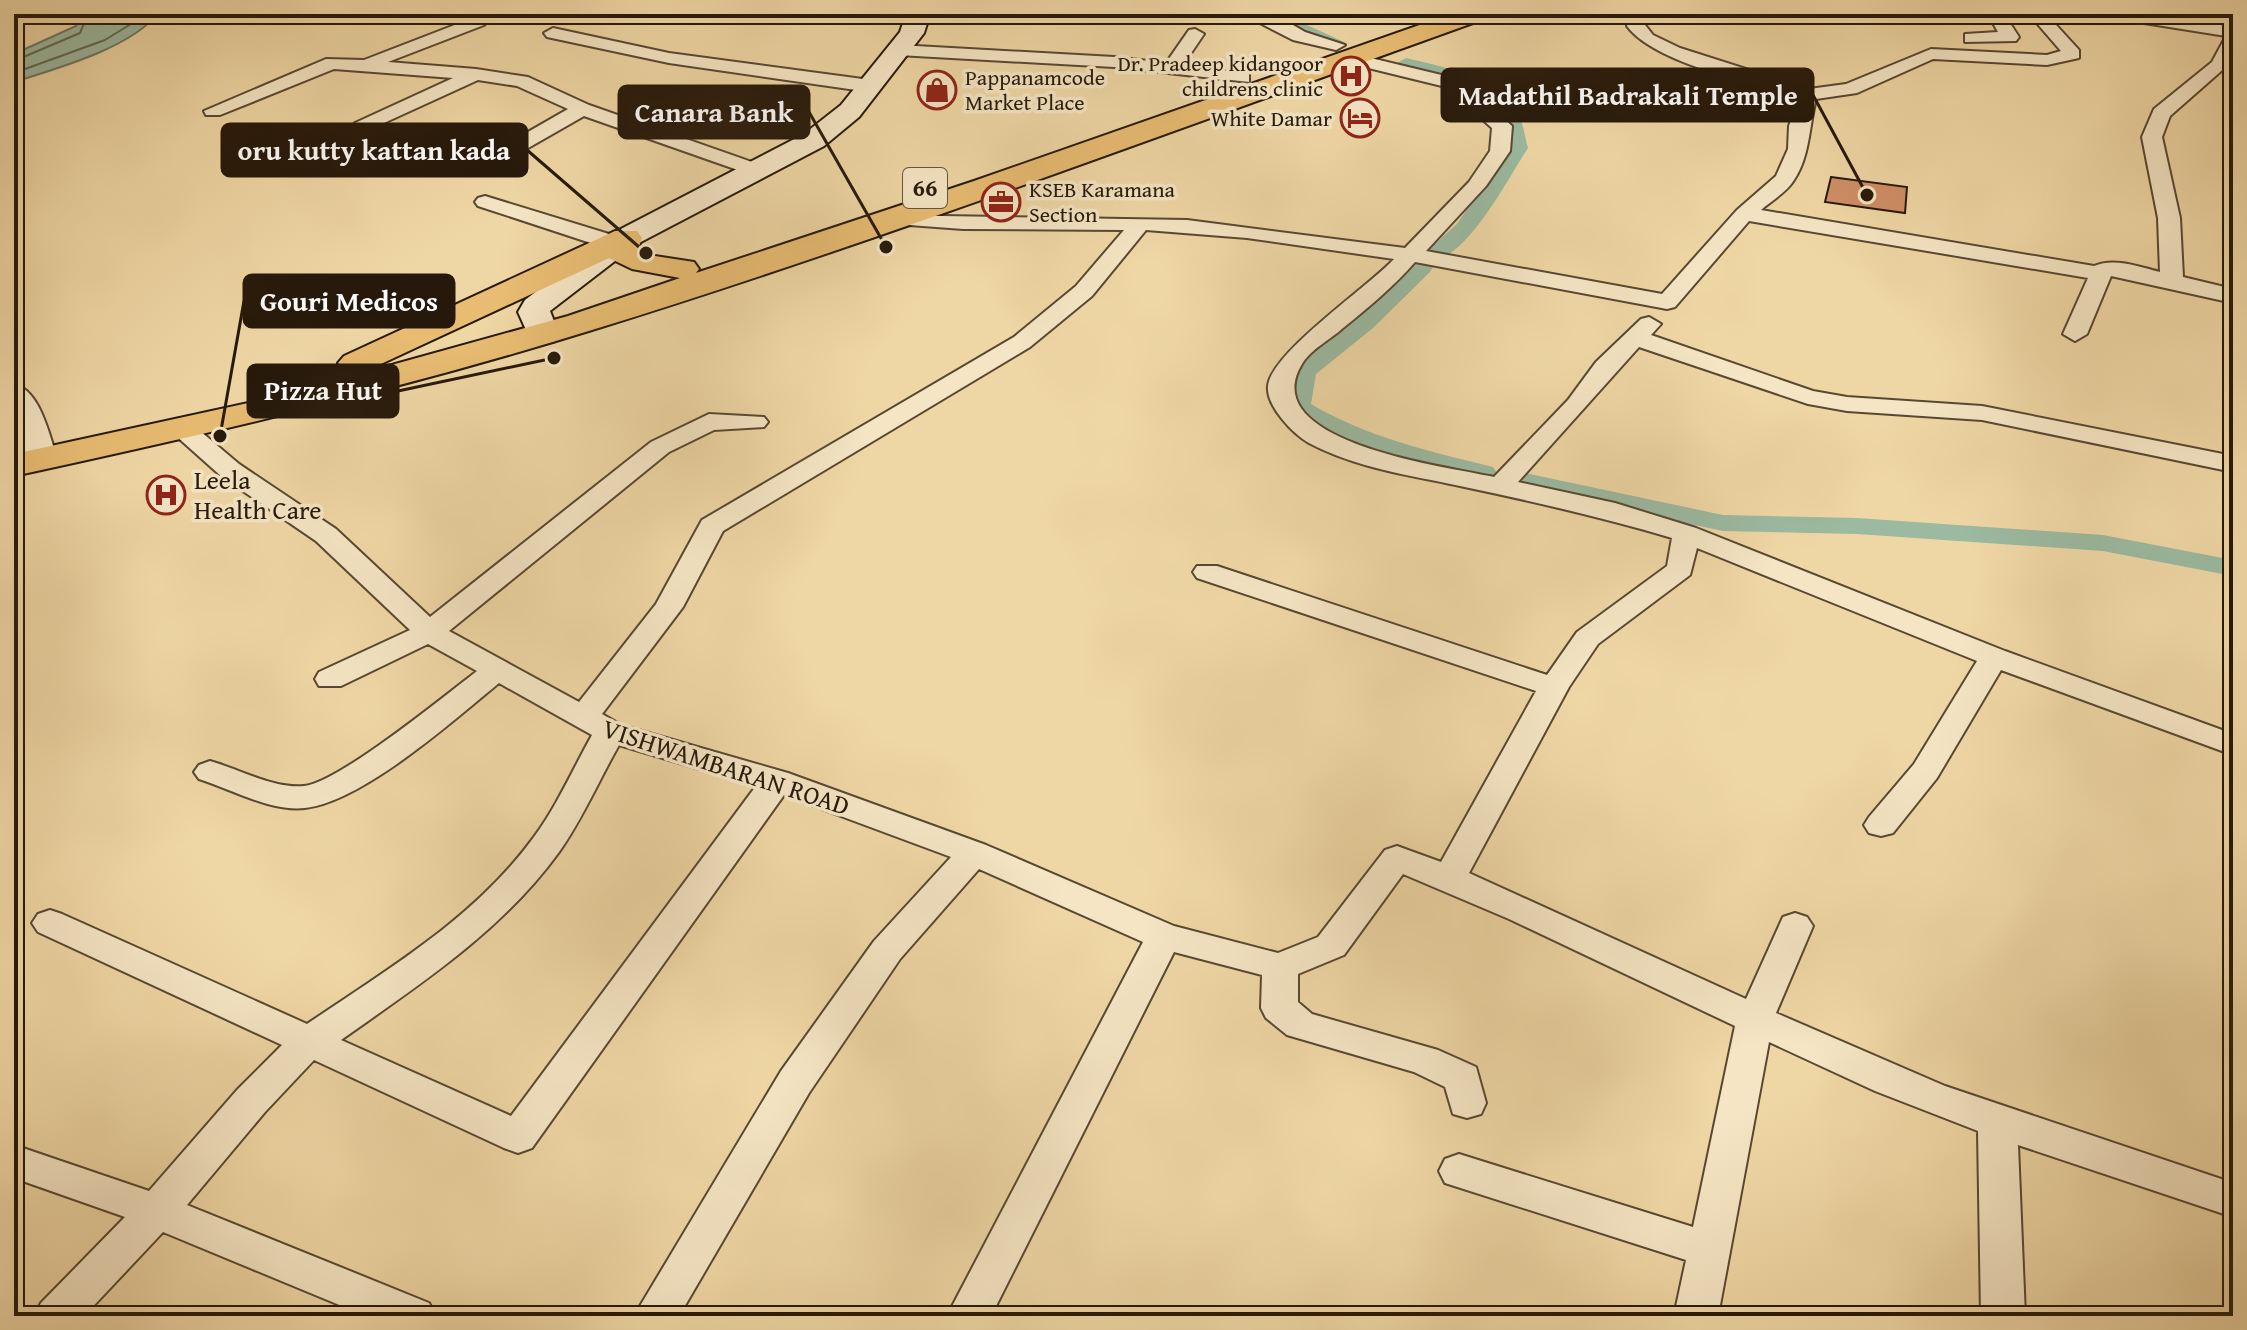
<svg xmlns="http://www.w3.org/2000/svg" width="2247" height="1330" font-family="'Gentium Book Plus',serif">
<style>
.water{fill:#9bbaa1;stroke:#6c7a65;stroke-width:2}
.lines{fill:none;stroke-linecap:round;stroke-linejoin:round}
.shore{stroke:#606a56;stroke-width:2}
.canal{fill:#9bbaa1;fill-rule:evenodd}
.building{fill:#d08f67;stroke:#26190b;stroke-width:2}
.minor-casing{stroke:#584832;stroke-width:4}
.tertiary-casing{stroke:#584832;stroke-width:4}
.secondary-casing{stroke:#26190b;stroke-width:4}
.primary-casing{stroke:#26190b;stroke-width:4}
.minor{fill:#f5e5c4;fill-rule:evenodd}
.tertiary{fill:#f5e5c4;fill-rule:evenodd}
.secondary{fill:#f5e5c4;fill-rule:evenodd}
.primary{fill:#e8bc72;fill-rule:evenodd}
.labels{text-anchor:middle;stroke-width:7;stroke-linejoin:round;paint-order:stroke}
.far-poi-label{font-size:22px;fill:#26190b;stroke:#f5e5c4;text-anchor:end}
.shield{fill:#f5e5c4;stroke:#645642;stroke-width:2}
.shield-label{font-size:24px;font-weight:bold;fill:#26190b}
.poi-label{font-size:26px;fill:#26190b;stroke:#f5e5c4;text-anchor:start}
.street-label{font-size:26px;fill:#26190b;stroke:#f5e5c4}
.leader{fill:none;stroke:#26190b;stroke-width:3}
.callout-dot{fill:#26190b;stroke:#f5e5c4;stroke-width:3}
.callout{fill:#26190b;stroke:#26190b;stroke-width:3}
.callout-label{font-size:28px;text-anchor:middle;font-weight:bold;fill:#fff}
</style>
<rect width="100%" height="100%" fill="#efd7a5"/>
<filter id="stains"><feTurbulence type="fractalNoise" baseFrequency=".0025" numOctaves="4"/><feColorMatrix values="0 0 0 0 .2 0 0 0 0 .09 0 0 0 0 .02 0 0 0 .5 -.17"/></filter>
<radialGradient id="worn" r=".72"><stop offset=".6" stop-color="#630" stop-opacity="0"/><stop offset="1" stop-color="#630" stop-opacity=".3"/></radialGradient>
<path class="water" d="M81 14H157C131 48 55 69 14 82V54L76 26Z"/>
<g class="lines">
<g class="shore">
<path d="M14 61 80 33 88 14"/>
<path d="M14 73 105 40 147 14"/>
</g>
<g class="canal">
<path d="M1274 14H1290L1294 19 1344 42 1341 46C1321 50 1284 30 1274 14Z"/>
<path d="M1406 58C1445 67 1500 78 1520 118 1524 127 1525 138 1528 148 1507 180 1471 252 1433 262L1422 255 1457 224 1508 148C1506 138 1505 126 1500 117 1485 85 1430 74 1400 67L1397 63Z"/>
<path d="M1422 260 1433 267 1430 272 1373 328 1316 374 1311 404C1369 438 1429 451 1493 467L1497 473 1493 479 1484 481C1439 471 1312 445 1286 407L1295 366 1357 318 1414 262Z"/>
<path d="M1525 473 1723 515 1857 518 2103 535 2233 560V576L2103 551 1857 534 1723 531 1516 487 1512 481 1516 475Z"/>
</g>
</g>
<path class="building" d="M1831 177 1907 187 1905 213 1825 202Z"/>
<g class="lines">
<g class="minor-casing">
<g id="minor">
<path d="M871 14H923L926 17C915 26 881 23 871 14Z"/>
<path d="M1258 14H1274L1305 32 1345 45 1336 50 1293 40 1260 23Z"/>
<path d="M1631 14H1647L1645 25 1653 35 1680 48 1809 89 1846 84 1931 49 2047 55 2061 51 2029 14H2046L2079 50V58L2047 65 1933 59 1857 93 1816 99C1809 126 1810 156 1794 180 1787 192 1771 201 1761 210L2094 266C2114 257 2140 267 2160 272L2158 218 2142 137 2154 109 2212 62 2226 36 2119 19 2111 14H2151L2233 27V55L2228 65 2170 116 2162 137 2180 218 2183 277 2233 289V303L2111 276 2087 334 2075 341 2063 334 2088 278 1749 221 1675 307 1667 309 1415 262C1393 287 1369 307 1343 328 1331 339 1310 350 1302 364 1254 443 1449 467 1494 477L1568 400 1596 362 1641 319 1649 317 1661 324 1651 335 1813 391 1847 397 1982 406 2233 456V472L1982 420 1847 411 1808 404 1639 347 1518 482 1615 503 1696 528 2005 651 2233 734V755L2001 670 1937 778 1893 833 1881 836 1869 833 1864 825 1869 817 1914 764 1977 661 1697 548 1690 575 1598 644 1569 687 1469 873 1746 999 1783 917 1795 913 1807 917 1813 926 1776 1013 1945 1086 2233 1183V1217L2018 1145 2025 1316H1981L1978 1131 1875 1091 1769 1042 1718 1316H1674L1686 1260 1445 1183 1439 1171 1445 1159 1459 1154 1693 1227 1735 1026 1509 919 1403 874 1344 955 1298 974V1002L1312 1014 1438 1050 1476 1067 1486 1103 1481 1114 1467 1118 1453 1114 1445 1087 1414 1072 1287 1035 1266 1018 1261 1008 1262 975 1174 952 991 1316H947L1143 942 979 869 900 959 809 1093 679 1316H634L781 1071 874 941 951 857 784 795 532 1148 518 1153 504 1148 314 1060 265 1112 187 1205 429 1303 436 1316H366L163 1232 84 1316H34L41 1303 125 1217 14 1178V1145L149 1191 237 1090 282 1045 38 932 32 923 38 914 50 910 62 914 307 1024C388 969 475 918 534 837 557 806 573 769 592 735L499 683C454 720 362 802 305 808 271 812 231 789 199 779L194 772 199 765 210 761C239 769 274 789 304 786 338 783 446 695 477 671L428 644 341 686H319L315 679 319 672 410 630 316 541 221 476 175 435 171 430 175 425H193L239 464 336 529 430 617 651 442 709 414 764 417 768 422 764 427 714 430 669 452 449 631 579 702 656 604 702 520 1014 337 1076 286 1124 230 963 229 882 223 878 219 882 215 1187 220 1405 248 1469 182 1490 151 1492 128 1446 87 1344 62V54L1350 53 1458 79 1512 126 1510 151 1486 186 1426 251 1662 294 1737 210 1776 176 1788 149 1789 126 1798 98C1753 83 1654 63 1627 26ZM1146 230 1247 238 1394 259C1368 287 1271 353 1268 386 1266 406 1293 434 1309 443 1356 468 1409 475 1460 486 1531 501 1602 517 1672 538L1667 566 1577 632 1547 675 1217 566H1197L1193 572 1197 578 1536 691 1441 862 1397 846 1385 850 1318 937 1278 953 1174 926 986 845 788 773 621 725 602 714 683 607 723 531 1030 347 1092 296ZM619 745 756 786 511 1116 341 1040C420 984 501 932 559 852 582 820 599 780 619 745Z"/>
<path d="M1988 14H2004L2019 37 2016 41 1965 42V34L1998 32Z"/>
<path d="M478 16 487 21 484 25 388 62 476 69 528 77 589 105 766 167 769 171 759 177 752 175 584 116 493 168H479L476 164 479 160 568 109 517 86 478 80 362 133 355 131 352 127 355 123 453 78 334 69 220 115H206L204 111 326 59 364 60Z"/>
<path d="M553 28 669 53 870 80 879 86 870 92 669 63 547 37 544 33Z"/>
<path d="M1195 29 1204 34 1183 65 1249 74V82L1114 67 898 55 889 50 898 45 1114 57 1166 63 1189 30Z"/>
<path d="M485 196 622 238 625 243 622 248H606L478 206 475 202 478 198Z"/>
</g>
</g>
<g class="tertiary-casing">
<path id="tertiary" d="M14 384C41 391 49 436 58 460L53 467H31C14 442 14 413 14 384Z"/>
</g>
<g class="secondary-casing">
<path id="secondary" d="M906 14H930L924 33 859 117 824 146 637 244 550 311 559 334 555 341 543 344 531 341 518 312 525 300 615 232 804 134 841 105 900 32Z"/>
</g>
<g class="primary-casing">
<path id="primary" d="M1451 14H1487L1484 19C1188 125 892 237 592 330 402 389 208 434 14 476V454L280 396 568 316 680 278 632 269 609 258 368 370 356 374 344 370 338 363 344 356 615 231H637L642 238 638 249 655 256 694 262 699 269 696 273 974 181Z"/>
</g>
<use href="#minor" class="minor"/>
<use href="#tertiary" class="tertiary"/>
<use href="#secondary" class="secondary"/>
<use href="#primary" class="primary"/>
</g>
<defs>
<g id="hospital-ring" transform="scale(2)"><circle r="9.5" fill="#f5e5c4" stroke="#8f2418" stroke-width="1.5"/><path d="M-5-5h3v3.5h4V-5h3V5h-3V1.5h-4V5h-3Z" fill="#8f2418"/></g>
<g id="shop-ring" transform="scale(2)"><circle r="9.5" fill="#f5e5c4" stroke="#8f2418" stroke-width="1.5"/><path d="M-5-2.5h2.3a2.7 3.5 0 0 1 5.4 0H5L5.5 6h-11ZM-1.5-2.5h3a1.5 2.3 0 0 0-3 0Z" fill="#8f2418"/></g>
<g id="hotel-ring" transform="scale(2)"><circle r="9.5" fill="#f5e5c4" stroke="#8f2418" stroke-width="1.5"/><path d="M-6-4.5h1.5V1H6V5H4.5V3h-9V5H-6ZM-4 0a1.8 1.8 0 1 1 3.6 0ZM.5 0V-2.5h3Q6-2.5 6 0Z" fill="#8f2418"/></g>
<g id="office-ring" transform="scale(2)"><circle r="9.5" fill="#f5e5c4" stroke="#8f2418" stroke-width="1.5"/><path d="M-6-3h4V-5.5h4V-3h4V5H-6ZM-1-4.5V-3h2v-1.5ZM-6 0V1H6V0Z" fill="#8f2418"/></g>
</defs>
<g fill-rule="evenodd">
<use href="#hospital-ring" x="1351" y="76"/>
<use href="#shop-ring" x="937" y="90"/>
<use href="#hotel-ring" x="1360" y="118"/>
<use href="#office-ring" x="1001" y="202"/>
<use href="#hospital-ring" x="166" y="495"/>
</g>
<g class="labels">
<g class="far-poi-label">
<text x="1323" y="71">Dr. Pradeep kidangoor<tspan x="1323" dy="25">childrens clinic</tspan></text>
<text x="965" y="85" text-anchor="start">Pappanamcode<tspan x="965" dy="25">Market Place</tspan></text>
<text x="1332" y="126">White Damar</text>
<text x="1029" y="197" text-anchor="start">KSEB Karamana<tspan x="1029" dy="25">Section</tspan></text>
</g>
<rect class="shield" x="903" y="168" width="44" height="40" rx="6"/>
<g class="shield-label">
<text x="925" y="196">66</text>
</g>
<g class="poi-label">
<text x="194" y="489">Leela<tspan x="194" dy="30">Health Care</tspan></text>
</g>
<g class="street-label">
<text transform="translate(726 767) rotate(18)" y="9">VISHWAMBARAN ROAD</text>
</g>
</g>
<path class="leader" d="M1867 195L1813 95M886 247L809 112M646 253L527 150M220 436L244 301M554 358L398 391"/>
<g class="callout-dot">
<circle cx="1867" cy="195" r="8"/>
<circle cx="886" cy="247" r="8"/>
<circle cx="646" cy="253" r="8"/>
<circle cx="220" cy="436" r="8"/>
<circle cx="554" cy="358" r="8"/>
</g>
<g class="callout">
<rect x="1442" y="69" width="371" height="52" rx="8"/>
<rect x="619" y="86" width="190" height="52" rx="8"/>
<rect x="222" y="124" width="305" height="52" rx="8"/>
<rect x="244" y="275" width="210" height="52" rx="8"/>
<rect x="248" y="365" width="150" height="52" rx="8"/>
</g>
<g class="callout-label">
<text x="1628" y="105">Madathil Badrakali Temple</text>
<text x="714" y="122">Canara Bank</text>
<text x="374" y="160">oru kutty kattan kada</text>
<text x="349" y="311">Gouri Medicos</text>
<text x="323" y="400">Pizza Hut</text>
</g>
<rect width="2247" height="1330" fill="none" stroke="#efd7a5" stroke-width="48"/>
<rect x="16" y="16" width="2215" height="1298" fill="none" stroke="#26190b" stroke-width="4"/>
<rect x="24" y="24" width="2199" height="1282" fill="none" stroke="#26190b" stroke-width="2"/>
<rect width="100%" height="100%" filter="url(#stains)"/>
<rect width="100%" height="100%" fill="url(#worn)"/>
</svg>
